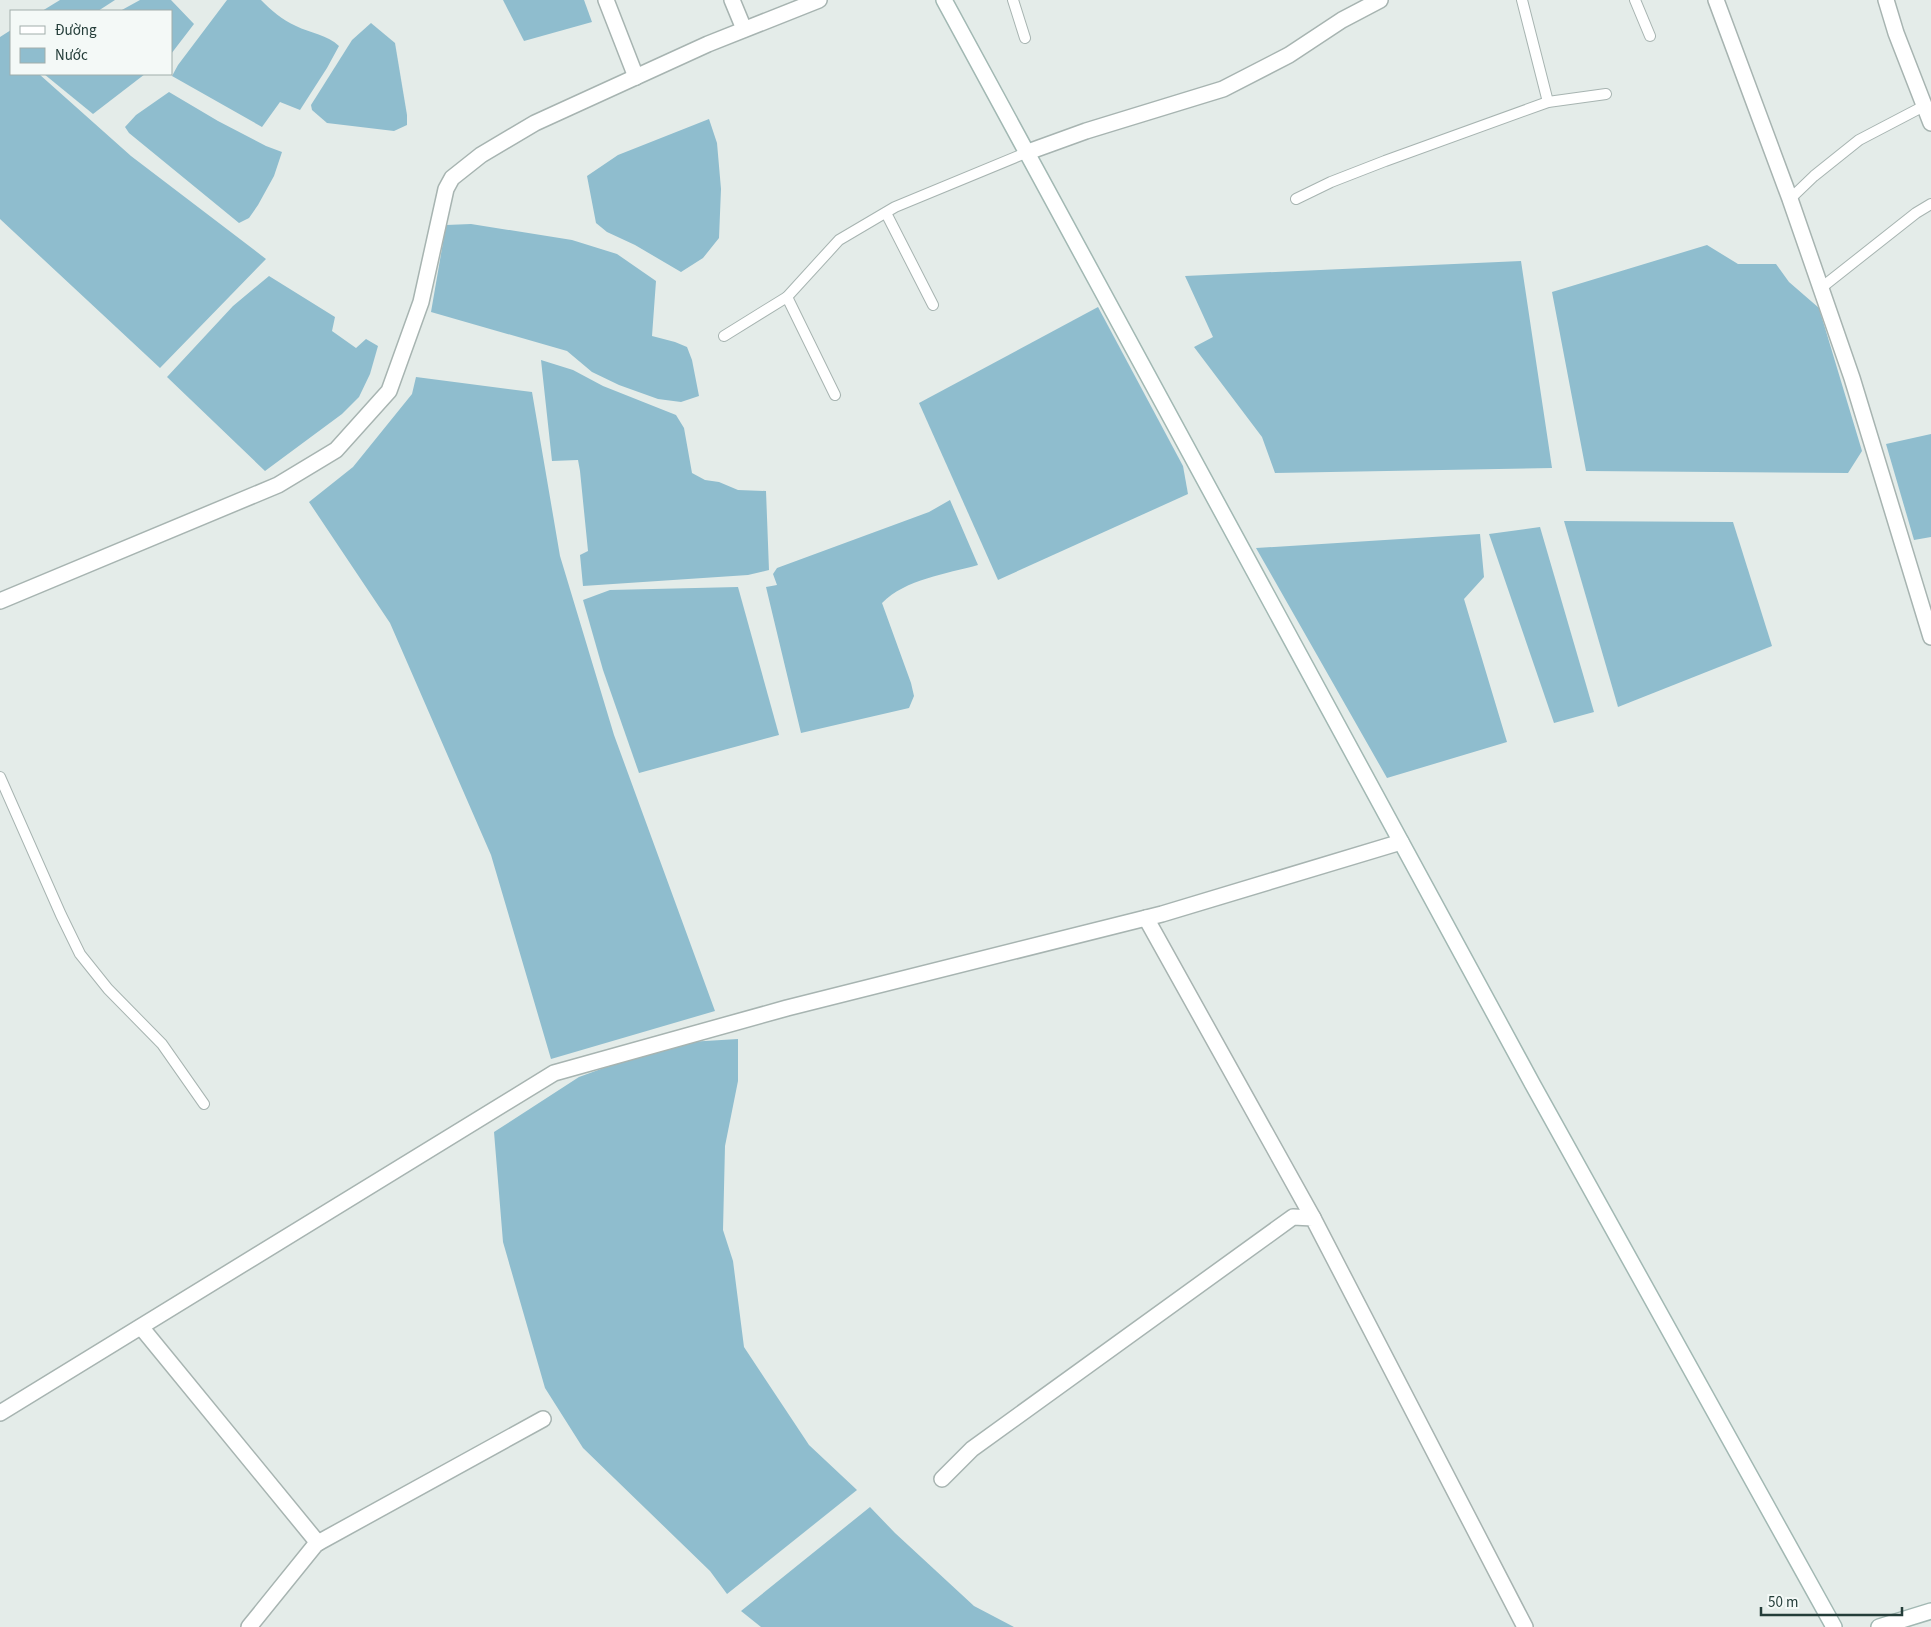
<svg xmlns="http://www.w3.org/2000/svg" width="1931" height="1627" font-family="'Source Sans 3',sans-serif">
<style>
.water{fill:#8fbdce}
.lines{fill:none;stroke-linecap:round;stroke-linejoin:round}
.lane-casing{stroke:#a7b4b1;stroke-width:12}
.street-casing{stroke:#a7b4b1;stroke-width:18}
.secondary-casing{stroke:#a2b8b3;stroke-width:18}
.lane{stroke:#fff;stroke-width:10}
.street{stroke:#fff;stroke-width:15}
.secondary{stroke:#fff;stroke-width:15}
</style>
<rect width="100%" height="100%" fill="#e4ece9"/>
<g class="water">
<path d="M60 0H115L98 11H42Z"/>
<path d="M140 0H171L194 24 171 54V11H120Z"/>
<path d="M227 0H261C271 10 282 20 296 26 310 33 328 35 339 46L327 68 300 110 280 102 262 127 172 76 178 65Z"/>
<path d="M503 0H584L592 22 524 41Z"/>
<path d="M371 23 395 43 407 115V125L394 131 327 123 312 110 311 105 352 40Z"/>
<path d="M11 30V74H39L131 156 266 259 160 368 0 219V37Z"/>
<path d="M44 74H145L93 114Z"/>
<path d="M169 92 218 121 266 146 282 152 274 176 258 205 249 218 239 223 129 133 125 127 136 115Z"/>
<path d="M709 119 717 143 721 189 719 238 703 258 681 272 635 245 607 232 596 223 587 176 618 155Z"/>
<path d="M471 224 572 240 617 254 656 281 652 336 675 342 687 347 692 360 699 396 681 402 658 399 619 385 592 372 567 351 431 312 446 225Z"/>
<path d="M1707 245 1738 264H1776L1789 282 1819 308 1862 451 1848 473 1586 471 1552 292Z"/>
<path d="M1521 261 1552 468 1275 473 1262 437 1194 347 1213 337 1185 276Z"/>
<path d="M269 276 335 317 332 331 356 348 366 339 378 346 370 374 359 397 342 414 265 471 167 377 233 306Z"/>
<path d="M1098 307 1183 466 1188 494 998 580 919 403Z"/>
<path d="M541 360 573 370 603 386 676 415 684 428 692 473 705 480 719 482 738 490 766 491 769 570 748 575 583 586 580 555 588 551 580 471 578 460 552 461Z"/>
<path d="M416 377 532 392 560 556 614 735 715 1011 551 1059 491 855 390 623 309 502 353 467 412 394Z"/>
<path d="M1931 434V537L1914 540 1886 444Z"/>
<path d="M950 500 978 565C946 574 906 579 882 603L911 683 914 696 909 708 801 733 766 587 777 585 773 574 777 568 929 512Z"/>
<path d="M1564 521 1733 522 1772 646 1618 707Z"/>
<path d="M1540 527 1594 712 1554 723 1489 534Z"/>
<path d="M1480 534 1484 577 1464 599 1507 742 1387 778 1256 548Z"/>
<path d="M738 587 779 735 639 773 603 670 583 600 610 590Z"/>
<path d="M738 1039V1081L725 1146 723 1230 733 1261 744 1347 809 1445 857 1490 727 1594 710 1571 583 1448 545 1388 503 1242 494 1132 579 1077 672 1043Z"/>
<path d="M870 1507 895 1533 974 1606 1014 1627H761L741 1611Z"/>
</g>
<g class="lines">
<g class="lane-casing">
<g id="lane">
<path d="M1013 0 1025 38"/>
<path d="M1522 0 1548 102"/>
<path d="M1635 0 1650 36"/>
<path d="M1296 199 1331 182 1385 161 1548 102 1606 94"/>
<path d="M1790 199 1814 176 1859 140 1924 106"/>
<path d="M886 213 933 305"/>
<path d="M1821 288 1916 213 1931 204"/>
<path d="M787 297 835 395"/>
<path d="M724 336 787 297 839 240 895 207 1028 152"/>
<path d="M0 777 61 915 80 954 108 989 162 1044 204 1104"/>
</g>
</g>
<g class="street-casing">
<g id="street">
<path d="M606 0 636 77"/>
<path d="M732 0 744 29"/>
<path d="M1716 0 1790 199 1852 378 1931 637"/>
<path d="M1886 0 1896 33 1931 123"/>
<path d="M1028 152 1086 131 1223 89 1289 55 1342 20 1380 0"/>
<path d="M0 601 278 485 336 450 389 391 421 302 446 189 452 178 481 155 535 123 708 44 819 0"/>
<path d="M1146 918 1313 1218"/>
<path d="M141 1327 318 1543"/>
<path d="M0 1413 554 1073 787 1008 1162 914 1401 842"/>
<path d="M942 1479 972 1449 1293 1217 1313 1218 1525 1627"/>
<path d="M249 1627 316 1544 543 1419"/>
</g>
</g>
<g class="secondary-casing">
<g id="secondary">
<path d="M944 0 1533 1085 1834 1627"/>
<path d="M1879 1627 1931 1611"/>
</g>
</g>
<use href="#lane" class="lane"/>
<use href="#street" class="street"/>
<use href="#secondary" class="secondary"/>
</g>
<rect x="10" y="10" width="162" height="65" fill="#f4f9f7" stroke="#a1aeab"/>
<rect x="20" y="26" width="25" height="8" fill="#ffffff" stroke="#a1aeab"/>
<text x="55" y="35" font-size="15" fill="#243d39">Đường</text>
<rect x="20" y="48" width="25" height="15" fill="#8fbdce" stroke="#a1aeab"/>
<text x="55" y="60" font-size="15" fill="#243d39">Nước</text>
<path d="M1761 1607v8h141v-8" fill="none" stroke="#243d39" stroke-width="2.5"/>
<text x="1768" y="1607" font-size="15" fill="#243d39" stroke="#f4f9f7" stroke-width="4" paint-order="stroke">50 m</text>
</svg>
